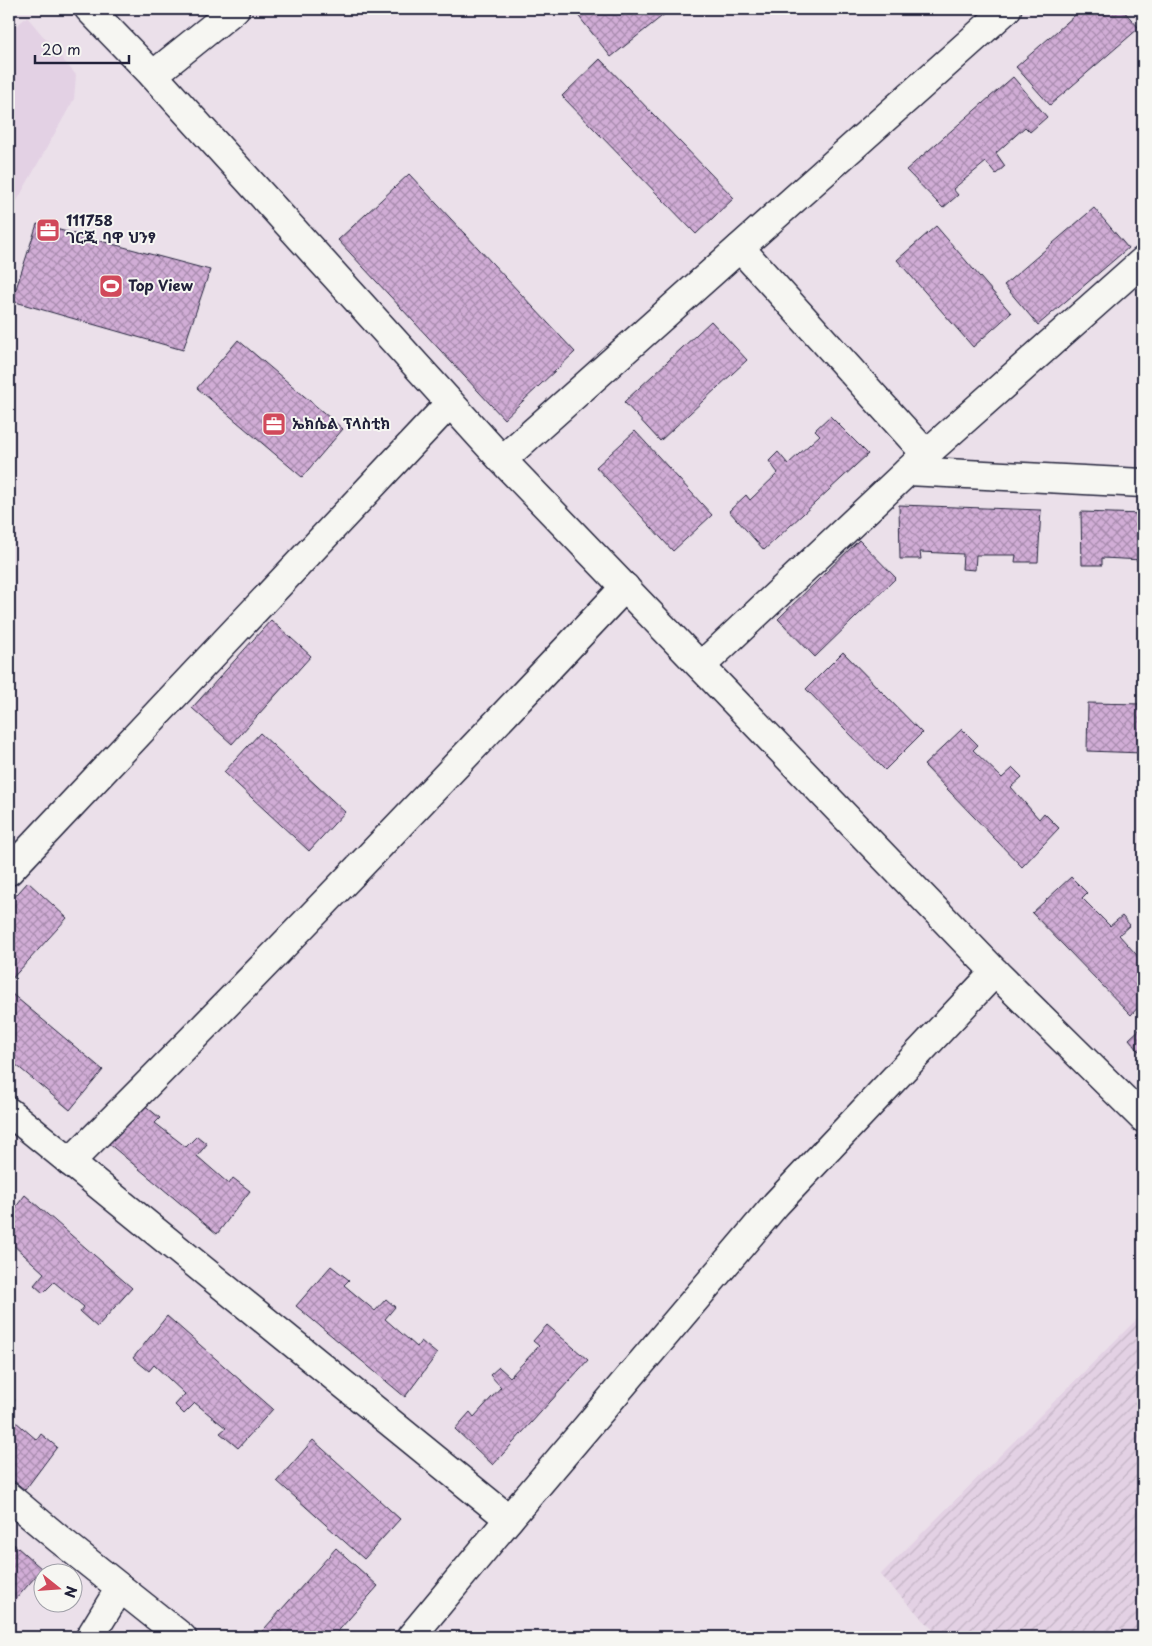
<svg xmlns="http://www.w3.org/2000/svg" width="1152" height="1646" font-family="'Playpen Sans','Noto Sans Ethiopic',sans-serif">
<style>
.built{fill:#e3d1e4}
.industrial{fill:url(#industrial-furrows)}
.building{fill:url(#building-cross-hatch);stroke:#22223b}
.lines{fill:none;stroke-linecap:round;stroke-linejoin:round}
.minor-casing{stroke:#22223b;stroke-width:31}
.minor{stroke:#f6f6f2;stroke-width:28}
.labels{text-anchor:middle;stroke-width:4;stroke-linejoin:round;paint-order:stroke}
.poi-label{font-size:15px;font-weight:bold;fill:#22223b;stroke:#f6f6f2;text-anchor:start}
</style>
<defs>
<pattern id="industrial-furrows" width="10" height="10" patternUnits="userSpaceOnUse" patternTransform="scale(1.25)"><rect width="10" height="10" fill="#e3d1e4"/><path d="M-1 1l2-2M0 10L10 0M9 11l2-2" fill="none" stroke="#c2b3c4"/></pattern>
<pattern id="building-cross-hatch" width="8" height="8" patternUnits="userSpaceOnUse" patternTransform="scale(1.25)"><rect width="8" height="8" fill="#d1add6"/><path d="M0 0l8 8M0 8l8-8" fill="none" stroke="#a98caf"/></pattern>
</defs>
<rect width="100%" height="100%" fill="#ebe0ea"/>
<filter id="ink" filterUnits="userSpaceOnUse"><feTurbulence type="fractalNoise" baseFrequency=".02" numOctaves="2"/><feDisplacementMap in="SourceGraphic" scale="10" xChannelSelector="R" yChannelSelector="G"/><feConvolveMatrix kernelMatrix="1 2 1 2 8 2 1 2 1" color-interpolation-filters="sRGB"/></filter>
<g filter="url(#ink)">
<path class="built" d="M27 17 76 75 74 99 9 215V25L16 26Z"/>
<path class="industrial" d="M1143 1313V1637H940L880 1575Z"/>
<g class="building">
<path d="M573 9H671L611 57Z"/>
<path d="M1082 9H1122L1139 28 1050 105 1016 67Z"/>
<path d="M600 59 734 198 696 234 562 96Z"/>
<path d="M1013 77 1047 117 1030 132 1025 127 996 153 1005 166 996 174 986 162 953 189 958 195 943 208 906 170Z"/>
<path d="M409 174 575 352 504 419 338 240Z"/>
<path d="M1094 208 1128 248 1038 325 1004 285Z"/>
<path d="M37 224 210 270 183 350 12 301Z"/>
<path d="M936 226 1011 313 973 347 897 260Z"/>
<path d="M711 321 747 360 660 441 624 402Z"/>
<path d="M238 340 343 429 302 477 197 388Z"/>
<path d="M830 416 868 454 764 550 729 511 746 495 750 500 778 473 769 461 778 452 788 464 820 435 815 430Z"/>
<path d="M635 431 712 515 673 551 596 467Z"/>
<path d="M899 505 1041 510 1038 562H1015L1016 555H976L975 570 962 569 963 554 920 552 921 559H900Z"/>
<path d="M1081 512 1143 514V560L1102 558V565H1082Z"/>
<path d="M859 540 896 578 815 657 778 619Z"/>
<path d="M271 620 311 656 232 744 192 708Z"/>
<path d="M843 652 922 733 885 770 806 689Z"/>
<path d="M1088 703 1143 704V753L1087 751Z"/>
<path d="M962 729 978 745 973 750 1002 778 1013 768 1022 777 1011 787 1039 819 1044 813 1059 828 1022 867 924 765Z"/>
<path d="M260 733 345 812 309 851 224 772Z"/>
<path d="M1071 877 1087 893 1082 898 1110 926 1122 916 1130 925 1119 935 1143 962V1002L1131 1015 1032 913Z"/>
<path d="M28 882 67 918 9 982V903Z"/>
<path d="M12 994 103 1070 70 1110 9 1059V999Z"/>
<path d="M1143 1026V1056L1129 1039Z"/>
<path d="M142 1103 160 1118 155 1123 186 1147 197 1136 207 1144 197 1156 229 1184 233 1178 250 1191 217 1234 108 1143Z"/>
<path d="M25 1195 132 1288 97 1327 80 1312 84 1307 54 1282 43 1293 34 1285 44 1273 12 1244 9 1249V1216Z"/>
<path d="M331 1266 349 1280 344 1285 375 1311 386 1299 395 1307 385 1319 417 1347 421 1341 437 1354 405 1397 296 1306Z"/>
<path d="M167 1316 273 1409 238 1448 220 1433 226 1428 195 1403 184 1414 175 1405 185 1394 154 1365 149 1371 133 1358Z"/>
<path d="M547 1325 588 1360 493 1465 455 1429 470 1412 474 1417 501 1387 490 1375 499 1367 510 1377 539 1346 533 1341Z"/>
<path d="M9 1395 15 1400 9 1407Z"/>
<path d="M9 1416 37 1440 41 1434 57 1447 25 1490 9 1477Z"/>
<path d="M313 1440 400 1519 364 1559 277 1481Z"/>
<path d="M9 1540 42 1569 9 1607Z"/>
<path d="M336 1548 378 1586 333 1637H257Z"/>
</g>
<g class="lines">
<g class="minor-casing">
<g id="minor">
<path d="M89 9 153 75 502 460 995 972 1143 1118"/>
<path d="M153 75 235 9"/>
<path d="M740 248 926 454"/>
<path d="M502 460 1007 9"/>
<path d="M908 471 1143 483"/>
<path d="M701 666 926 454 1143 261"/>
<path d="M9 871 450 403"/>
<path d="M9 1112 509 1519"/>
<path d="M70 1162C259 974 442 781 625 587"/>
<path d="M9 1497 59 1539 182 1637"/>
<path d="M90 1637 120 1588"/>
<path d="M411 1637 509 1519 776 1204 995 972"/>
</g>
</g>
<use href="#minor" class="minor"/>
</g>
</g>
<defs>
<g id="office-square" transform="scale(1.25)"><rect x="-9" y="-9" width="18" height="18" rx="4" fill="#d1495b" stroke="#f6f6f2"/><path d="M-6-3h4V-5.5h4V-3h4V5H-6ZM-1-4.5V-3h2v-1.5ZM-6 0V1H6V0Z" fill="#fff"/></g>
<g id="stadium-square" transform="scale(1.25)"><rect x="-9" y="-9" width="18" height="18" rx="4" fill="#d1495b" stroke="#f6f6f2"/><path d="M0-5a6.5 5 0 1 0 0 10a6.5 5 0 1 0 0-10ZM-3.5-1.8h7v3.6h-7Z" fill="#fff"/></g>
</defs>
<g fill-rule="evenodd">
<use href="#office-square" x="48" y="230"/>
<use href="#stadium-square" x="111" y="286"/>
<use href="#office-square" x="274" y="424"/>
</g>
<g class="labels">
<g class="poi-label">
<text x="66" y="226">111758<tspan x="66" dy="17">ገርጂ ባዋ ህንፃ</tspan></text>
<text x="128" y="291">Top View</text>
<text x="292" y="429">ኤክሴል ፕላስቲክ</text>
</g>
</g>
<rect width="1152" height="1646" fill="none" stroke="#f6f6f2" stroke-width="30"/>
<rect x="15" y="15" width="1122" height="1616" fill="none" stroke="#22223b" stroke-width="2" filter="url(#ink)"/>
<g transform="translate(58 1588) rotate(107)"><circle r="24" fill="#f6f6f2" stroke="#a1a1a9"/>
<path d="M0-4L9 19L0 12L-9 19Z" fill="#d1495b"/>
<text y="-8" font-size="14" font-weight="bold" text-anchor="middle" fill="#22223b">N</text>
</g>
<path d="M35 55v8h94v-8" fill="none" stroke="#22223b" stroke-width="2.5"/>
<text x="42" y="55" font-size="15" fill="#22223b" stroke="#f6f6f2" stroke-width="4" paint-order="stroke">20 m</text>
</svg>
